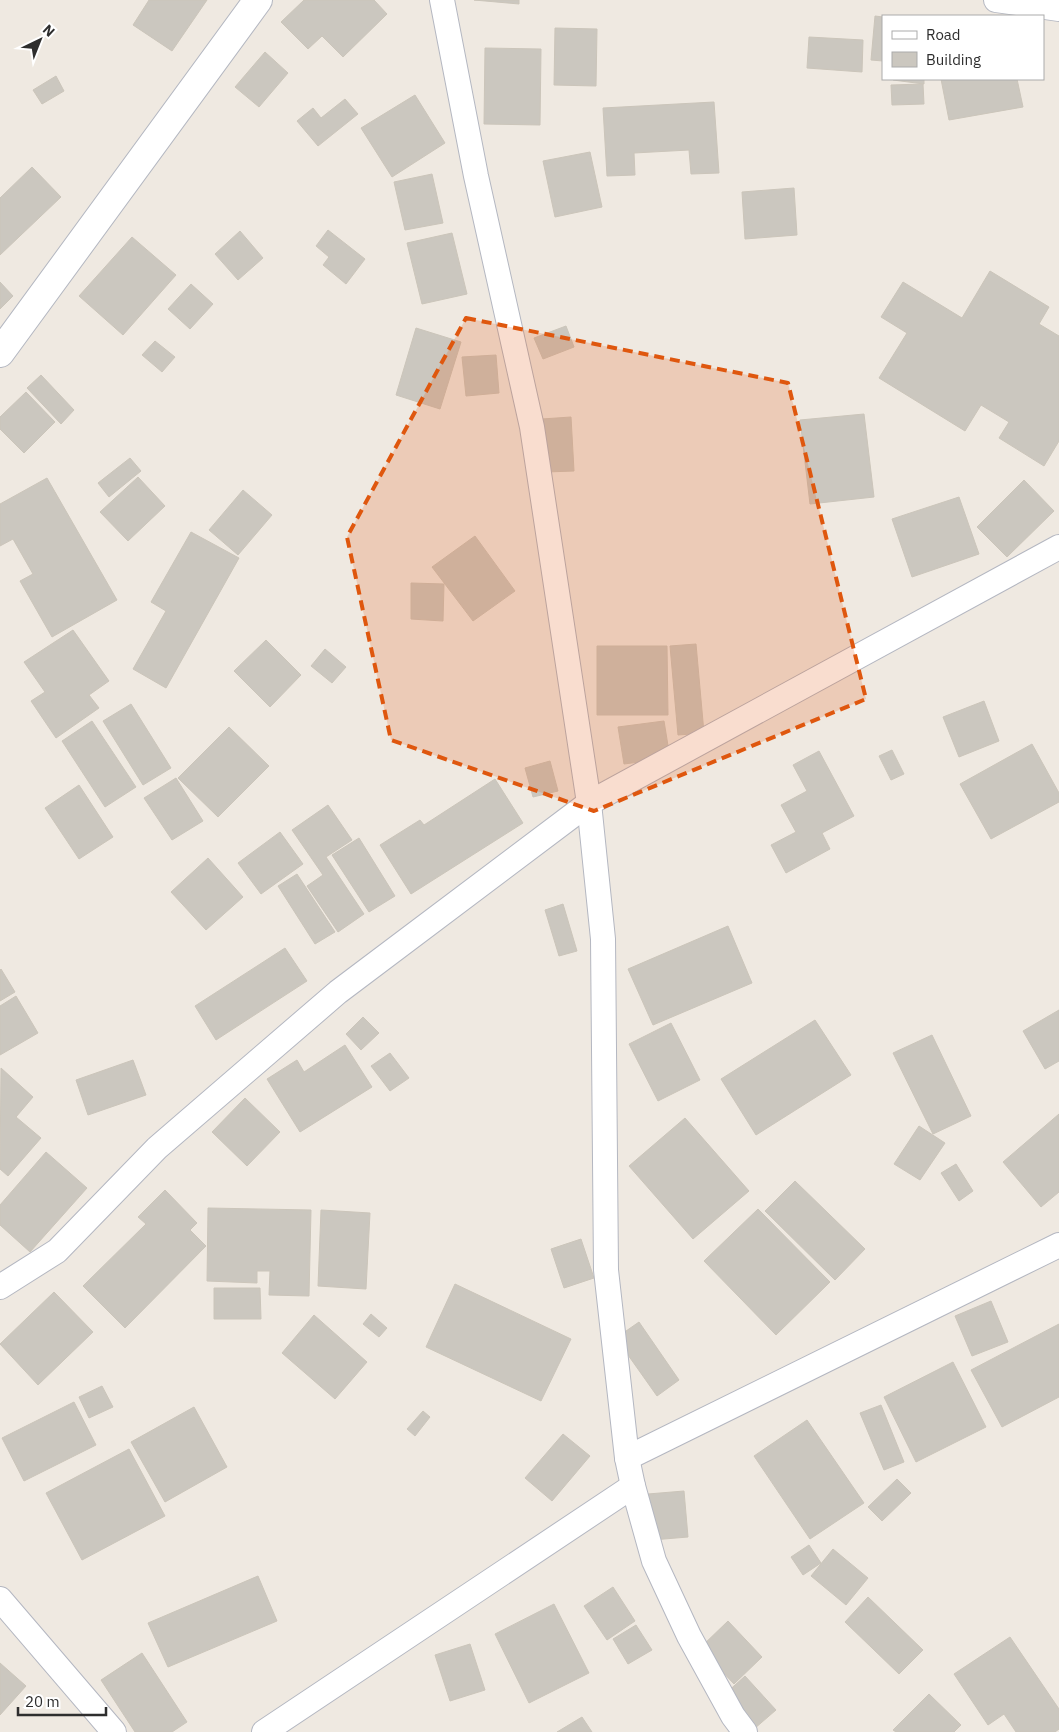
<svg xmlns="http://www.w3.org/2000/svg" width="1059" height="1732" font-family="'IBM Plex Sans',sans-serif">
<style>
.building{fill:#cbc7bf;stroke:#cbc5ba}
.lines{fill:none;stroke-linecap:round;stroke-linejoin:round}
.minor-casing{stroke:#b4b7c1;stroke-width:26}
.secondary-casing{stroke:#b4b7c1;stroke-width:30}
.minor{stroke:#fff;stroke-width:24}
.secondary{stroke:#fff;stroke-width:28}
.marked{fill:#df570e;fill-opacity:0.2;stroke:#df570e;stroke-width:4;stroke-dasharray:10 6;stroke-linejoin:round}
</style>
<rect width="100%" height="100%" fill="#efe9e1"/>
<g class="building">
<path d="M149 0H207L172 51 133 25Z"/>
<path d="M304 0H374L387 14 343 57 322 36 308 49 281 22Z"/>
<path d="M474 0H519V4Z"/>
<path d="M875 16 883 17V61L871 60Z"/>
<path d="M555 28 597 29 596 86 554 85Z"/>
<path d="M809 37 863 40 862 72 807 68Z"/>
<path d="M485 48 541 49 540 125 484 124Z"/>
<path d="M265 52 288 73 259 107 235 87Z"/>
<path d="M56 76 64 91 42 104 33 90Z"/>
<path d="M893 79H924V84L893 80Z"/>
<path d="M941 79H1017L1023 107 949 120Z"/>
<path d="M923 84 924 104 892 105 891 85Z"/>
<path d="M415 95 445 143 392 177 361 128Z"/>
<path d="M345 99 358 114 318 146 297 121 313 108 321 118Z"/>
<path d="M714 102 719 173 691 174 689 150 634 153 635 175 607 176 603 108Z"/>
<path d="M590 152 602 207 555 217 543 161Z"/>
<path d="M32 167 61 197 0 255V198Z"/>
<path d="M432 174 443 223 405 230 394 182Z"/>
<path d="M794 188 797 235 745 239 742 192Z"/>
<path d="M328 230 365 259 346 284 323 265 329 257 316 246Z"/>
<path d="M240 231 263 258 238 280 215 254Z"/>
<path d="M452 233 467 294 422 304 407 243Z"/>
<path d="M132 237 176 275 123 335 79 296Z"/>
<path d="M990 271 1049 307 1039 324 1059 336V441L1044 466 999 438 1009 422 981 405 965 431 879 378 907 333 881 317 903 282 962 318Z"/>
<path d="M0 282 13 296 0 309Z"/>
<path d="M191 284 213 304 190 329 168 309Z"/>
<path d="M566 326 574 347 543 359 534 338Z"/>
<path d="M416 328 461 342 440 409 396 395Z"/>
<path d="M155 341 175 357 162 372 142 355Z"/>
<path d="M496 355 499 393 466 396 462 357Z"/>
<path d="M41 375 74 410 61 424 27 388Z"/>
<path d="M26 392 55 422 24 453 0 429V417Z"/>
<path d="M864 414 874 497 810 504 800 420Z"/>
<path d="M571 417 574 471 546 472 542 419Z"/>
<path d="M130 458 141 471 109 497 98 483Z"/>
<path d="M138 477 165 506 128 541 100 512Z"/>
<path d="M47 478 117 600 52 637 20 581 33 574 13 539 0 546V504Z"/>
<path d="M1024 480 1054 511 1007 557 977 527Z"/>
<path d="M243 490 272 515 238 555 209 530Z"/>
<path d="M959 497 979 554 912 577 892 519Z"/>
<path d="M191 532 239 558 166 688 133 669 166 611 151 602Z"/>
<path d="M475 536 515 591 473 621 432 567Z"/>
<path d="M411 583 444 584 443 621 411 619Z"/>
<path d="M73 630 109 681 89 695 99 708 56 738 31 701 45 692 24 662Z"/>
<path d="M266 640 301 675 270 707 234 671Z"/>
<path d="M696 644 704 733 678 735 670 646Z"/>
<path d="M597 646H667L668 715H597Z"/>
<path d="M325 649 346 667 332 683 311 666Z"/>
<path d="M984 701 999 741 959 757 943 717Z"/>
<path d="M131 704 171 768 143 785 103 721Z"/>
<path d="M92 721 136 787 105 807 62 741Z"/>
<path d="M664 721 670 758 624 764 618 727Z"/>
<path d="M229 727 269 766 218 817 178 778Z"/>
<path d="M1032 744 1059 793V802L991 839 960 784Z"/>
<path d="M892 750 904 774 891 780 879 756Z"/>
<path d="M819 751 854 816 822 833 830 849 786 873 771 845 796 832 781 805 807 791 793 765Z"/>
<path d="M550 761 558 791 533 797 525 768Z"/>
<path d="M176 778 203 821 172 840 144 798Z"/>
<path d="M495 779 523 823 411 894 380 845 420 820 424 825Z"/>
<path d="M79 785 113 837 79 859 45 808Z"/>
<path d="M328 805 352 840 326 857 364 914 338 932 307 886 323 875 292 830Z"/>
<path d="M280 832 303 864 261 894 238 863Z"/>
<path d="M359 838 395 896 369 912 332 855Z"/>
<path d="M208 858 243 897 206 930 171 892Z"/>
<path d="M297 874 335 932 315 944 278 886Z"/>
<path d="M563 904 577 951 559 956 545 910Z"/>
<path d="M728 926 752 983 653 1025 628 969Z"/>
<path d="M285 948 307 981 216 1040 195 1006Z"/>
<path d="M1 969 15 992 0 1001V970Z"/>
<path d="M16 996 38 1033 0 1055V1006Z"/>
<path d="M1059 1010V1061L1045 1069 1023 1031Z"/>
<path d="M363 1017 379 1033 361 1050 346 1034Z"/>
<path d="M815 1020 851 1075 756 1135 721 1079Z"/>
<path d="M671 1023 700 1080 658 1101 629 1044Z"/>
<path d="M932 1035 971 1116 933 1134 893 1053Z"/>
<path d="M345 1045 372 1087 300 1132 267 1079 297 1060 304 1072Z"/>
<path d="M390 1053 409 1078 390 1091 371 1066Z"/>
<path d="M133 1060 146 1095 88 1115 76 1080Z"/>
<path d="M1 1068 33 1097 16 1117 41 1138 8 1176 0 1169Z"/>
<path d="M245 1098 280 1132 247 1166 212 1132Z"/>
<path d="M1059 1114V1192L1041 1207 1003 1162Z"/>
<path d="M685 1118 749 1191 693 1239 629 1166Z"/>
<path d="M919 1126 945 1143 920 1180 894 1164Z"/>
<path d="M46 1152 87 1188 30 1252 0 1225V1205Z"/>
<path d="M956 1164 973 1191 959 1201 941 1173Z"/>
<path d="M795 1181 865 1249 835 1280 765 1211Z"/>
<path d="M165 1190 197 1223 190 1230 206 1246 125 1328 83 1286 146 1224 138 1217Z"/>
<path d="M208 1208 311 1210 309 1296 269 1295 270 1271H257V1283L207 1281Z"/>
<path d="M758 1209 830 1282 776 1335 704 1261Z"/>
<path d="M321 1210 370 1213 366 1289 318 1286Z"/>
<path d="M581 1239 594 1278 564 1288 551 1249Z"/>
<path d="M455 1284 571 1339 541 1401 426 1347Z"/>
<path d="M214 1288H260L261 1319H214Z"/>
<path d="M54 1292 93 1332 38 1385 0 1344Z"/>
<path d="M991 1301 1008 1342 972 1356 955 1316Z"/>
<path d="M371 1314 387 1328 379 1337 363 1324Z"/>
<path d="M314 1315 367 1362 335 1399 282 1353Z"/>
<path d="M639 1322 679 1380 657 1396 616 1338Z"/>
<path d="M1059 1324V1397L1002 1427 971 1370Z"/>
<path d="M953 1362 986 1427 916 1462 884 1397Z"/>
<path d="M102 1386 113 1407 89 1418 79 1397Z"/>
<path d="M74 1402 96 1445 24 1481 2 1438Z"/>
<path d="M881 1405 904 1462 884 1470 860 1413Z"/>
<path d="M194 1407 227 1467 165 1502 131 1442Z"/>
<path d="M423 1411 430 1417 415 1436 407 1429Z"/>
<path d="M807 1420 864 1503 810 1539 754 1456Z"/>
<path d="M563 1434 590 1456 552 1501 525 1478Z"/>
<path d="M129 1449 165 1516 82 1560 46 1493Z"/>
<path d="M897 1479 911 1493 882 1521 868 1507Z"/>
<path d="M684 1491 688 1537 652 1540 648 1494Z"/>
<path d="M809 1545 821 1563 803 1575 791 1557Z"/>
<path d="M833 1549 868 1578 846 1605 811 1576Z"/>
<path d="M258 1576 277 1621 168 1667 148 1623Z"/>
<path d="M613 1587 635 1621 607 1640 584 1606Z"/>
<path d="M868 1597 923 1650 899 1674 845 1622Z"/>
<path d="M554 1604 589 1673 529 1703 495 1634Z"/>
<path d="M728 1621 762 1657 734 1684 700 1648Z"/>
<path d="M636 1625 652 1650 628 1664 613 1639Z"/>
<path d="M1010 1637 1059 1709V1729L1055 1732H1016L1004 1714 988 1725 954 1674Z"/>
<path d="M470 1644 485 1690 450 1701 435 1655Z"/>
<path d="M142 1653 187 1722 172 1732H135L101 1680Z"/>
<path d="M0 1663 26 1686 0 1715Z"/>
<path d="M745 1676 776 1710 754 1729 724 1695Z"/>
<path d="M929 1694 961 1725 954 1732H896L893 1730Z"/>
<path d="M582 1717 592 1732H557Z"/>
</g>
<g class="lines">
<g class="minor-casing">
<g id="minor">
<path d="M442 0 476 176 532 427 589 803 603 939 606 1270 627 1458 633 1486 654 1561 689 1636 733 1716 745 1732"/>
<path d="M996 0 1059 9"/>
<path d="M0 1287 57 1251 157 1148 338 992 589 803 1059 547"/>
<path d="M627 1458 1059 1245"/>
<path d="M0 1599 114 1732"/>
<path d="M264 1732 633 1486"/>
</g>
</g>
<g class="secondary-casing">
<path id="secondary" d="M0 353 258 0"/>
</g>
<use href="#minor" class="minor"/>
<use href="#secondary" class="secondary"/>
</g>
<path class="marked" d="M466 318 788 383 866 699 594 811 391 740 347 537Z"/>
<rect x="882" y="15" width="162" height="65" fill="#ffffff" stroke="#ababab"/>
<rect x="892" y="31" width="25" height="8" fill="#ffffff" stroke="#ababab"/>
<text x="926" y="40" font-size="15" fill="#2e2e2e">Road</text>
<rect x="892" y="52" width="25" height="15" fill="#cbc7bf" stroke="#ababab"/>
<text x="926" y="65" font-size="15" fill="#2e2e2e">Building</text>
<g transform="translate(40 40) rotate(43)" stroke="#ffffff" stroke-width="4" paint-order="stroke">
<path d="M0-4L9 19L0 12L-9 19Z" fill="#2e2e2e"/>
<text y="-8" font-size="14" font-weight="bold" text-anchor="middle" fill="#2e2e2e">N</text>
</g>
<path d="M18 1707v8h88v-8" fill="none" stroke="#2e2e2e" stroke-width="2.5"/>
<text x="25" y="1707" font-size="15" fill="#2e2e2e" stroke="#ffffff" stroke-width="4" paint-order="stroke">20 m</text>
</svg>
